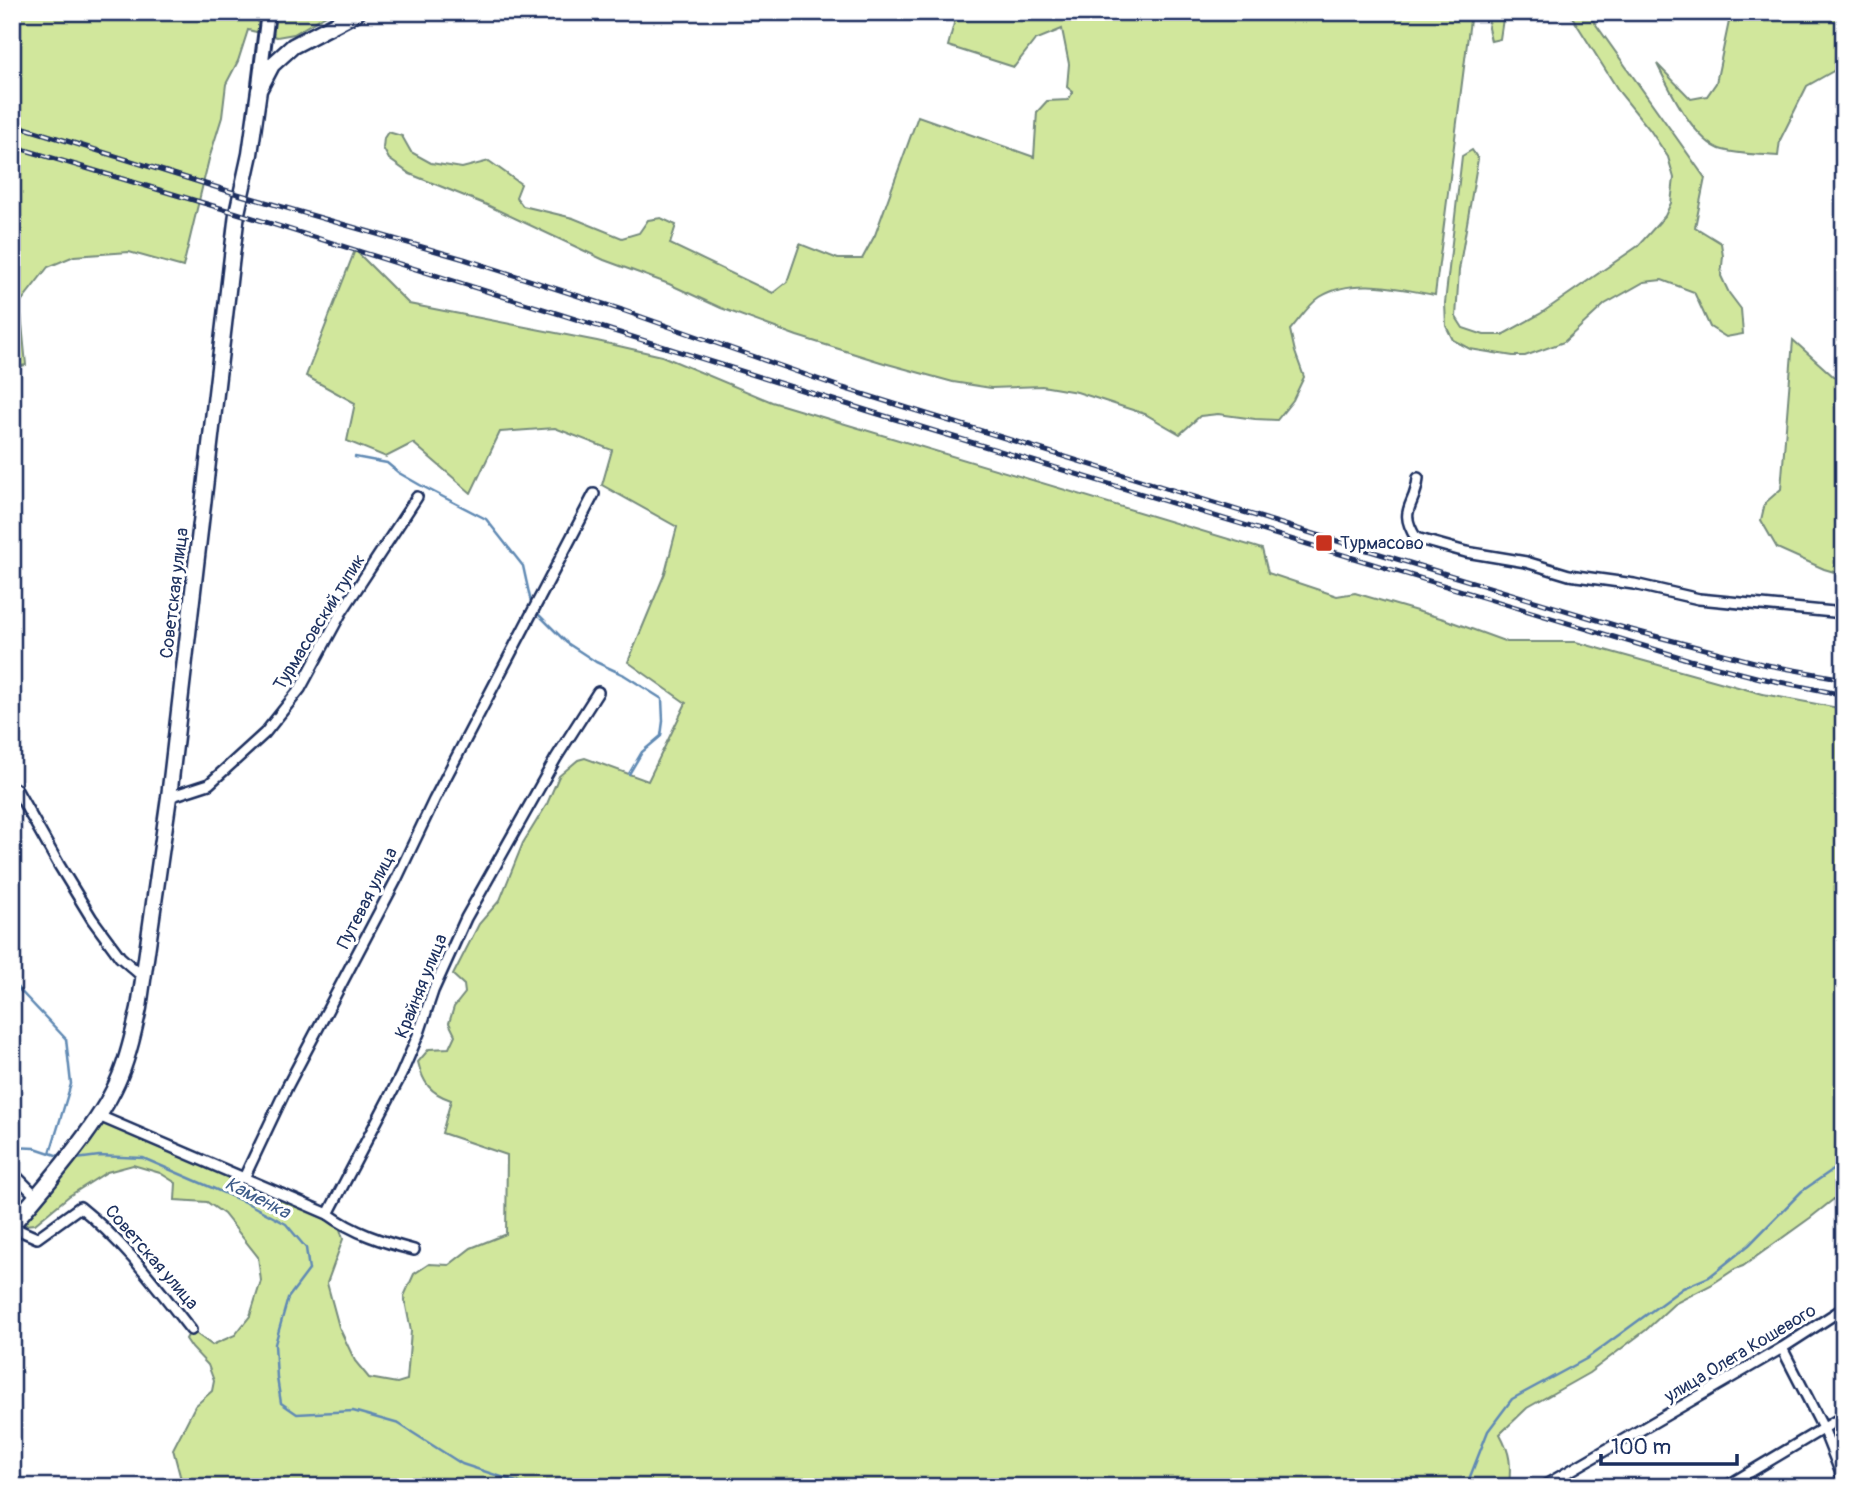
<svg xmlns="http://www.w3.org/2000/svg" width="1856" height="1499" font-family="Pangolin,sans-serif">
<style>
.green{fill:#d1e79c;stroke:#768b7d;stroke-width:2}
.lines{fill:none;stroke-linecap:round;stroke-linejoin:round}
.stream{stroke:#618ab4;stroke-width:2.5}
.street-casing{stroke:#1b2f5e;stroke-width:14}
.secondary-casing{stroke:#1b2f5e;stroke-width:18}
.primary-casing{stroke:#1b2f5e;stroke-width:19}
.street{stroke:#fff;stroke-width:9}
.secondary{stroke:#fff;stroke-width:12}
.primary{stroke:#fff;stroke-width:14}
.rail-casing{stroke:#1b2f5e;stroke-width:5}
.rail{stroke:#fff;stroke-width:2.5;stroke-dasharray:8;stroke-linecap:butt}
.poi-dot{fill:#c8321e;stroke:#fff;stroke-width:2.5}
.labels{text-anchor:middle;stroke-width:6;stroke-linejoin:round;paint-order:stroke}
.poi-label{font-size:18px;fill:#1b2f5e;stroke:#fff;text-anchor:start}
.street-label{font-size:18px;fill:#1b2f5e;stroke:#fff}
.water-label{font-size:19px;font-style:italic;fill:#3e5c89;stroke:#fff}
</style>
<rect width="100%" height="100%" fill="#fff"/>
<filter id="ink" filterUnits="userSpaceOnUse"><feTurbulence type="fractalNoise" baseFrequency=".0143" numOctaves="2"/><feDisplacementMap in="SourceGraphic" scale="14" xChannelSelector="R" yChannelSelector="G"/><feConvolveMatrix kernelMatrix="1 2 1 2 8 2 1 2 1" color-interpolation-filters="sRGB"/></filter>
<g filter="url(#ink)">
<g class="green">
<path d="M12 12H331L294 34 277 37 248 30 238 61 226 84 222 117 209 159 183 267 129 252 74 256 48 267 20 303 26 365 12 368Z"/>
<path d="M957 12H1471L1435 295C1399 289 1354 276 1320 297 1309 304 1299 320 1290 330L1295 352 1304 377 1293 400 1277 420 1255 419 1218 414 1200 416 1180 434 1145 414 1077 392 1042 386 991 388 953 382 884 363 797 336 721 308 669 284 604 260 487 205 410 174 389 159 383 148 384 138 388 132 402 136 411 152 431 163 462 168 489 161 521 184 516 197 523 206 573 218 622 238 639 233 648 220 661 218 676 225 670 244 773 293 787 282 800 244 838 259H862L875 235 918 116 1034 157 1037 112 1047 101 1068 100 1073 92 1067 87 1069 64 1062 29 1035 40 1014 67 948 46Z"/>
<path d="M1490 12H1504L1500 39 1491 41 1488 28Z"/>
<path d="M1569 12H1587L1705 178 1695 227 1721 243 1723 256 1721 276 1729 293 1741 309 1743 334 1726 337 1710 327 1694 292 1662 280 1644 282 1605 304 1564 342 1525 356H1513L1470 349 1453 340 1446 326 1445 303 1462 156 1472 150 1478 159 1459 270 1456 317 1463 328 1484 335H1502L1540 314 1638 246 1665 216 1671 203 1674 178 1668 157 1650 130 1620 93Z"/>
<path d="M1731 12H1844V65L1807 86 1780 140 1778 156C1760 154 1740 155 1723 150 1695 143 1669 88 1657 64L1691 99 1707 96 1716 83Z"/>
<path d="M355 250 409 304 597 341 662 356 772 402 1262 549 1268 573 1337 596 1355 593 1444 619 1507 642H1576L1763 694 1844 709V1191L1810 1218 1743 1266 1735 1269 1711 1285 1674 1304 1646 1330 1589 1373 1527 1408 1500 1434C1511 1454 1511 1465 1509 1487H183L173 1449 195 1406 212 1391 214 1381 208 1365 192 1348 186 1339 191 1330 212 1345 235 1335 250 1316 261 1281 258 1257 224 1214 207 1202 175 1200 176 1183 160 1173 133 1165 107 1172 69 1196 35 1224 12 1226 99 1116 328 1214 339 1226 343 1239 327 1283 339 1327 355 1361 369 1378 397 1383 407 1380 411 1331 404 1296 414 1274 429 1264 449 1265 471 1248 506 1234 507 1155 442 1133 451 1100C430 1093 423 1083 418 1062L429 1049 449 1048 455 1035 449 1023 454 1007 465 993 464 985 453 975 479 924 500 900 523 843 547 804 559 776 578 760 585 758 648 781 686 703 628 662 665 573 677 527 602 485 612 450 555 428 500 432 471 493 413 443 386 457 347 441 355 403 306 376Z"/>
<path d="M1793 340 1844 386V575L1824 569 1777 548 1761 520 1765 503 1781 489Z"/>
</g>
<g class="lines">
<g class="stream">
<path d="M355 457 387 463 399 473 420 485 486 519 523 566 532 607"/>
<path d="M536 612 567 643 596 662 624 675 662 699 663 721 661 736 642 752 629 774"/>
<path d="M12 982 66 1039 71 1084 50 1153"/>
<path d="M12 1147 35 1148 62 1157"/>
<path d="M76 1159 99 1156 143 1158 247 1203 286 1224 306 1248 309 1270 288 1298 275 1344 277 1378 281 1403 297 1414 353 1411 399 1424 462 1464 532 1487"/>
<path d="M1466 1487 1488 1431 1512 1399 1586 1359 1683 1288 1709 1277 1749 1245 1802 1191 1844 1162"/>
</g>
<g class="street-casing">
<g id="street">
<path d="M1418 478C1416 507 1397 508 1416 538L1466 552 1526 562 1569 575 1634 584 1699 599 1844 613"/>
<path d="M16 789 59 865 92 919 120 957 143 977"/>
<path d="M169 797 209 784 265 733 300 689 341 613 417 497"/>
<path d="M99 1116 328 1214C354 1233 383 1242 414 1250"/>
<path d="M12 1172 37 1197"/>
<path d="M244 1178 287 1087 396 880 434 800 594 494"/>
<path d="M328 1214 401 1075 419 1033 433 991 466 918 556 758 598 692"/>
<path d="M12 1227 37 1238 80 1207C124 1242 157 1287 191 1330"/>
<path d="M1782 1348 1823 1428 1844 1481"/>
<path d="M1542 1487 1782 1348 1844 1308"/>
<path d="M1725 1487 1844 1416"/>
</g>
</g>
<g class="secondary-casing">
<path id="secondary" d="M259 85 268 12"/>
</g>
<g class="primary-casing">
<path id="primary" d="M12 1225C37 1196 61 1168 84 1137 98 1118 111 1098 120 1076 129 1054 134 1031 139 1008L169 797 237 213 250 154 259 90 272 65 293 46 358 12"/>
</g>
<use href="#street" class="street"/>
<use href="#secondary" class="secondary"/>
<use href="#primary" class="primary"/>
<g class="rail-casing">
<g id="rail">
<path d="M12 124 241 195 464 259 622 310 843 388 1324 537 1624 628 1762 664 1844 679"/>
<path d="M12 146 237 213 875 413 1690 660 1760 678 1844 695"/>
</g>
</g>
<use href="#rail" class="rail"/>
</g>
</g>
<rect class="poi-dot" x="1315" y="534" width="18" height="18" rx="3.5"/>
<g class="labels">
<g class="poi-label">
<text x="1340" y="549">Турмасово</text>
</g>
<g class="street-label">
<text transform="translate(174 593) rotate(-83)" y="6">Советская улица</text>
<text transform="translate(319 622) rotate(-58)" y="6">Турмасовский тупик</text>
<text transform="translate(367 898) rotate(-63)" y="6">Путевая улица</text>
<text transform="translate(421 986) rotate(-68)" y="6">Крайняя улица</text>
<text transform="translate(152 1257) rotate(49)" y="6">Советская улица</text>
<text transform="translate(1740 1353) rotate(-31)" y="6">улица Олега Кошевого</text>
</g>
<g class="water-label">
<text transform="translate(258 1197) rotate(27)" y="7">Каменка</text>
</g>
</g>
<rect width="1856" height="1499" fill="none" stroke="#fff" stroke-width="42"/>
<rect x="21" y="21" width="1814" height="1457" fill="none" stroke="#1b2f5e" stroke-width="2.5" filter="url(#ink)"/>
<path d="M1601 1454v10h136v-10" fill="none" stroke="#1b2f5e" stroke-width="3.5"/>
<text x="1611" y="1454" font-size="21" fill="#1b2f5e" stroke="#ffffff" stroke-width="5" paint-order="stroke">100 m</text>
</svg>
